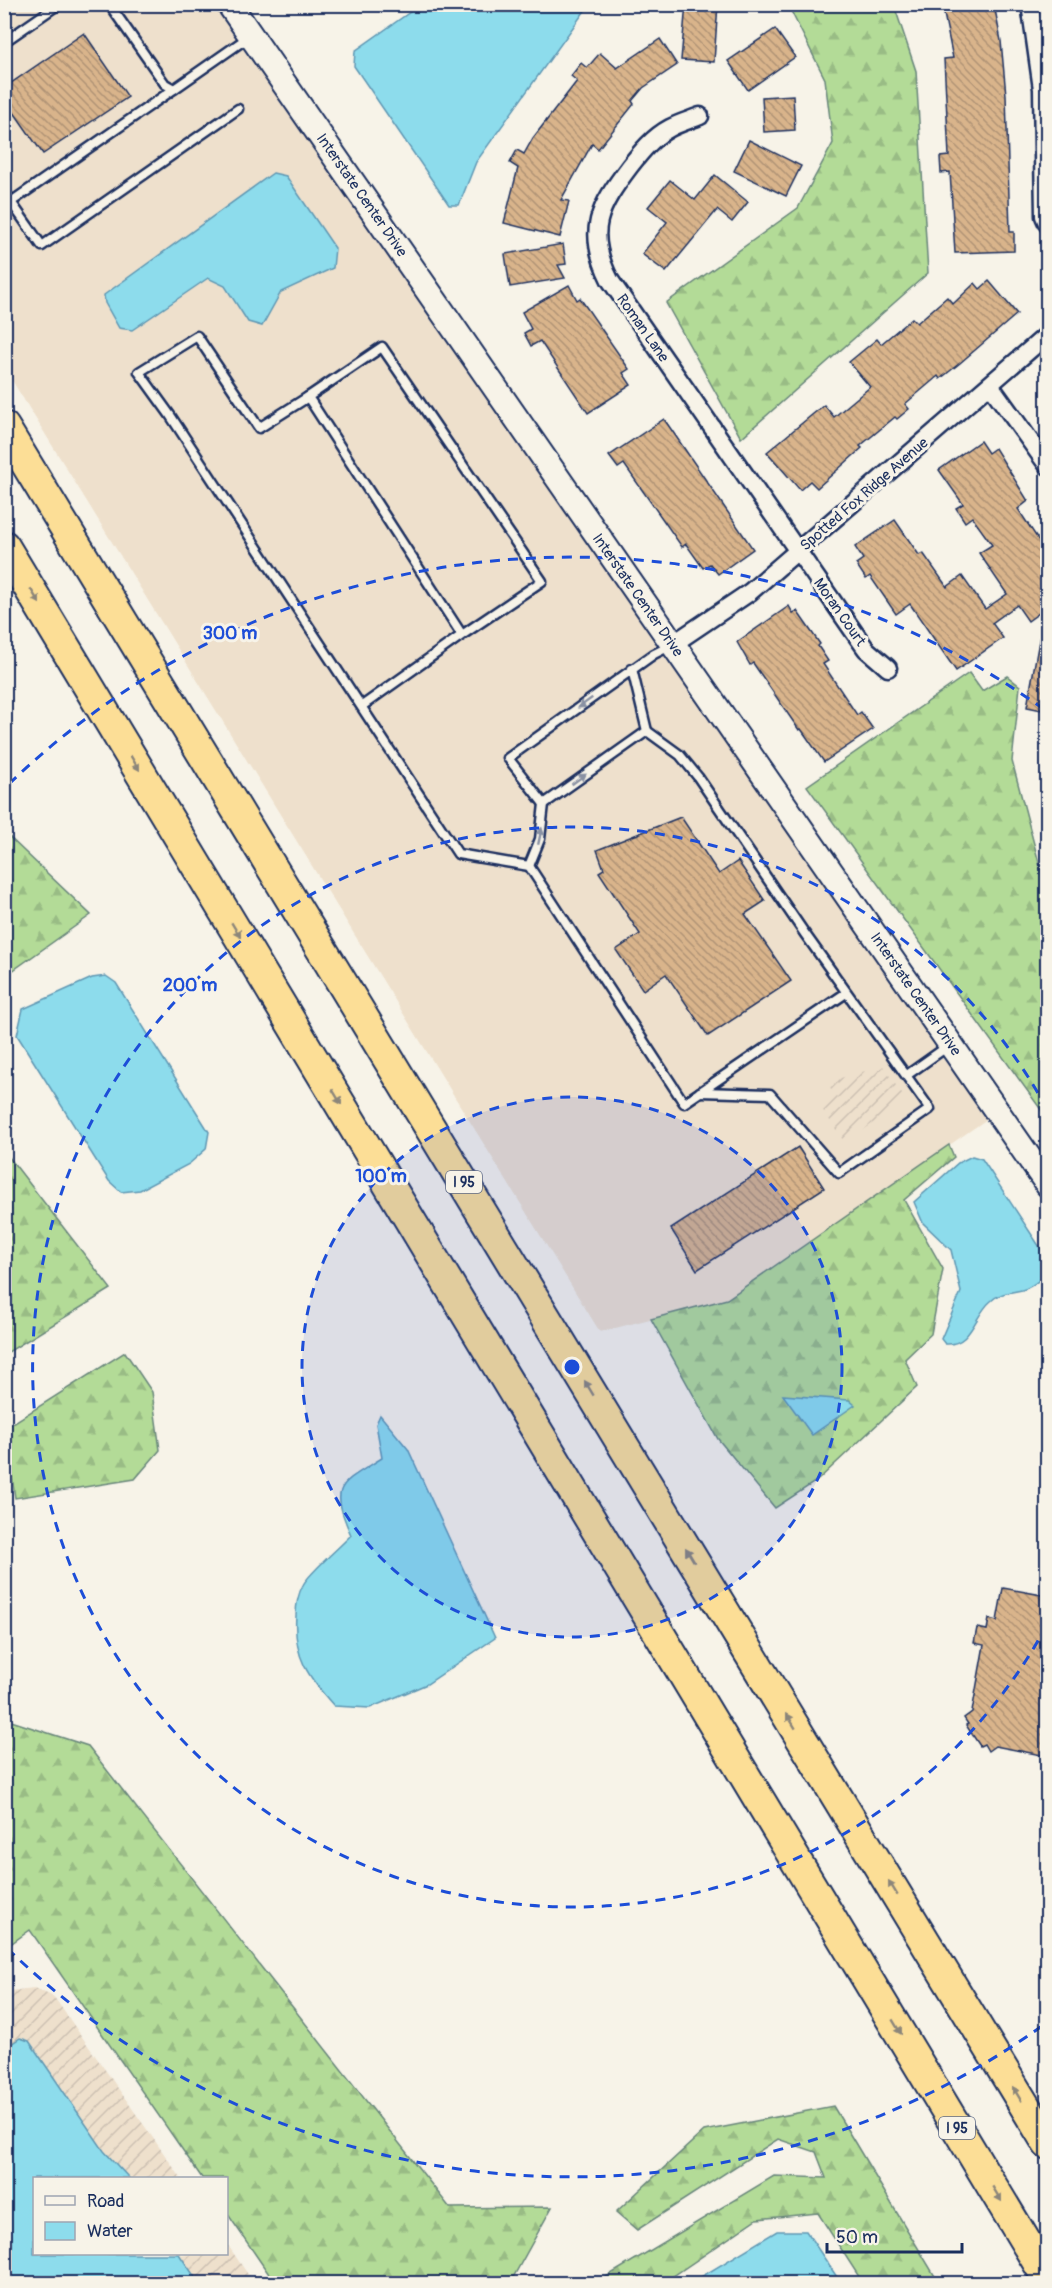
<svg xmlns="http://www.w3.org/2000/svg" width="1052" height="2288" font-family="Pangolin,sans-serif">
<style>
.built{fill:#eee0cc}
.industrial{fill:url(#industrial-furrows)}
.forest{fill:url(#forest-firs);stroke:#67857a;stroke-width:1.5}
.water{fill:#8ddcec;stroke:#5f97b3;stroke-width:1.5}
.building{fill:url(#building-back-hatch);stroke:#1b2f5e;stroke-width:1.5}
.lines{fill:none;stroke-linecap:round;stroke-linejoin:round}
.lane-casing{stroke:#1b2f5e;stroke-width:13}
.street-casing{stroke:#1b2f5e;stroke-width:21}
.secondary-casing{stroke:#1b2f5e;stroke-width:28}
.highway-casing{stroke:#1b2f5e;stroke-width:34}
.lane{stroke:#f7f3e8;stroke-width:8}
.street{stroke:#f7f3e8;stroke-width:16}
.secondary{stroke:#f7f3e8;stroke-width:24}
.highway{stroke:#fcde96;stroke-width:30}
.oneway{fill:#8c867a}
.oneway2{fill:#8991a3}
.ring{fill:none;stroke:#1d4ed8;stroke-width:3;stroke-dasharray:10 8}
.labels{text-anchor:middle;stroke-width:6;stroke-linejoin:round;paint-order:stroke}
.shield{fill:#f7f3e8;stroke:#5d6a87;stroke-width:1.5}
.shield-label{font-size:14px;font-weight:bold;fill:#1b2f5e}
.street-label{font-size:15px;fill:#1b2f5e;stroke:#f7f3e8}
.centre{fill:#1d4ed8;stroke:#f7f3e8;stroke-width:3}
.ring-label{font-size:18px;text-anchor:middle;font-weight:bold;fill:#1d4ed8;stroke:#f7f3e8;stroke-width:6;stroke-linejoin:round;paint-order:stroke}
</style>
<defs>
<pattern id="industrial-furrows" width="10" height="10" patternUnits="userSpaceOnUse" patternTransform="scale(1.5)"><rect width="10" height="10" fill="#eee0cc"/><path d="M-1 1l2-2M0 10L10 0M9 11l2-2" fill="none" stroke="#ccc0b2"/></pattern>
<pattern id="forest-firs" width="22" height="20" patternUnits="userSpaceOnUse" patternTransform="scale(1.5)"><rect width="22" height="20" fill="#b3db97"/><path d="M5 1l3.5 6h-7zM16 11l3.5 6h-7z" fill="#99bc85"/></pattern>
<pattern id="building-back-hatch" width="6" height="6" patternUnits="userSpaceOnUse" patternTransform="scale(1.5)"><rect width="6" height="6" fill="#d9b48b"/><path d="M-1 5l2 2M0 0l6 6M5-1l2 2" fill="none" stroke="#af9375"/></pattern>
</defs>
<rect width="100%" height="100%" fill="#f7f3e8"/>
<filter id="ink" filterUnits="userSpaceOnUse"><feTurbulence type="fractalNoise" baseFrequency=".0167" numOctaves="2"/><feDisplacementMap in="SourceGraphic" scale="12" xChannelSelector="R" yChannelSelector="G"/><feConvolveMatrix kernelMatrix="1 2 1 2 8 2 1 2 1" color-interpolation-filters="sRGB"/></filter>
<g filter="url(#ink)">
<path class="built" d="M5 5H216L990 1117 727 1299 600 1332 5 369Z"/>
<g class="industrial">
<path d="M883 1066 906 1100 845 1143 818 1103 833 1093 828 1085 837 1079Z"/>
<path d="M34 1988 54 1997 181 2178H34V2254H226L227 2244 254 2283H5L4 1995 10 1991Z"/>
</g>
<g class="forest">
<path d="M788 5H894L916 71 928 273 741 438 666 303 798 208 833 143 825 79Z"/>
<path d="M969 673 982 691 1007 676 1020 686 1012 761 1047 893V1118L807 786Z"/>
<path d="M4 832 91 915 5 976H4Z"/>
<path d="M949 1145 954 1157 904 1200 943 1269 931 1334 905 1359 917 1387 818 1480 775 1508 718 1439 651 1319 727 1299Z"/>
<path d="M5 1152 111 1289 5 1354Z"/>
<path d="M125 1352 152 1392 160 1450 135 1479 15 1498 5 1428Z"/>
<path d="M5 1719 88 1746 450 2208 552 2207 510 2283H275L227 2213 226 2178H202L30 1930 5 1948Z"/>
<path d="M833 2106 939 2283H863L818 2213 757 2219 663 2283H596L774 2176 826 2178 816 2152 778 2139 637 2230 616 2212 704 2131Z"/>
</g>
<g class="water">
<path d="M420 5H589L476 162 459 205H449L354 66 355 51Z"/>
<path d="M273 173 286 176 335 248 333 268 281 292 262 326 248 322 225 286 208 278 132 330 119 328 105 303 104 295Z"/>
<path d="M106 976 116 983 209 1132 206 1149 189 1164 140 1190 121 1192 109 1181 17 1035 23 1009 92 978Z"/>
<path d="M972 1156 982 1159 1047 1258 1046 1275C1039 1280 1031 1288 1022 1290 1010 1293 1001 1292 991 1301 974 1315 972 1346 945 1344L941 1339 961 1292 951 1250 923 1223 914 1202 958 1163Z"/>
<path d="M783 1395 849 1400 855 1405 812 1435Z"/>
<path d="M380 1415 408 1449 495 1638 427 1684 370 1708 334 1706C308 1677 293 1656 296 1616 296 1606 298 1594 303 1585 309 1573 340 1547 351 1535 329 1485 339 1485 382 1458L376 1424Z"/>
<path d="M20 2038 29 2041 104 2151 129 2178H34V2254H179L199 2283H5V2048Z"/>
<path d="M777 2231H806L841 2283H691Z"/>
</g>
<g class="building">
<path d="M686 4H718L714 62 681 60Z"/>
<path d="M942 4H994L1001 41 1006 95 1010 232H1014V251L955 253 950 172 941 173 940 157 949 156 944 59 953 58Z"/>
<path d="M775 29 795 57 748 90 728 61Z"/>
<path d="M84 33 128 97 43 154 4 98V88Z"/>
<path d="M660 39 677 65 643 88 632 101 634 104 598 149 592 144 561 200 569 201 560 237 504 223 518 168 510 163 517 150 524 154 533 138 577 81 571 76 581 63 587 68 600 53 617 68Z"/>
<path d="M793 95 795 130 764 132 762 97Z"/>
<path d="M749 140 801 166 786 196 734 171Z"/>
<path d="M715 175 748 202 732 222 717 210 666 272 642 254 667 222 648 207 670 180 695 200Z"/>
<path d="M563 244 566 264 558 265 565 278 510 287 505 254Z"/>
<path d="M989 281 1017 314 960 363 940 379 938 376 905 404 909 409 897 419 895 417 860 446 862 448 817 488 810 481 800 490 767 452 824 405 834 417 870 387 849 362 877 339 881 344 912 318 917 323 947 297 953 304 975 283 980 289Z"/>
<path d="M569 285 577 300 580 298 629 369 623 373 631 385 588 413 540 341 531 346 524 333 531 329 522 312Z"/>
<path d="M664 419 753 549 718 574 710 564 703 568 686 544 682 547 624 464 618 468 609 456Z"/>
<path d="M980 441 988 453 995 448 1028 501 1018 509 1047 553V607L1028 621 1017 605 992 623 1003 638 956 671 910 604 896 614 870 576 866 579 856 564 863 559 855 547 895 520 919 555 923 553 947 587 962 576 985 609 1007 594 979 553 992 545 972 517 965 522 956 508 963 504 939 470Z"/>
<path d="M789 606 793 613 797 611 820 644 818 646 828 661 823 664 857 715 861 712 873 729 824 762 801 729 799 730 753 663 750 665 737 642Z"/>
<path d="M1040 635 1047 636V711L1027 707Z"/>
<path d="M681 817 719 874 738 861 765 901 745 914 791 981 708 1036 666 974 643 990 616 950 640 934 599 872 604 869 597 850Z"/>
<path d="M798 1147 824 1188 697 1270 671 1229Z"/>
<path d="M1003 1588 1047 1596V1756L995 1746 988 1751 984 1744 980 1746 966 1725 968 1724 964 1718 972 1712 984 1645 974 1643 977 1628 987 1630 989 1619 997 1621Z"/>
</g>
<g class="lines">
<g class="lane-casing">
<g id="lane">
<path d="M109 4 165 84 174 89 250 36"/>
<path d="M4 42 59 4"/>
<path d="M4 190 11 202 174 89"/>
<path d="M11 202 42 246 238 109"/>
<path d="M308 397 259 428 197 336 139 372 170 415 458 854 529 866 684 1103 846 993"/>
<path d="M632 669 647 731 544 804 508 758 654 654 672 645"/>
<path d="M362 706 462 635 308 397 382 347 542 581 462 635"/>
<path d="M647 731 680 755 698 777 805 934 930 1109 839 1173 770 1094 700 1092"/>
<path d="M529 866 540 839 544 804"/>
<path d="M907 1075 948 1046"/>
</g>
</g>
<g class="street-casing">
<g id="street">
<path d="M1030 4 1042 89 1044 216 1048 225"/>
<path d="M700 116C690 120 679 123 670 128 653 137 641 152 630 166 599 207 585 231 610 280L854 632 866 649 888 668"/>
<path d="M990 385 1048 466"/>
<path d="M673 644 750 592 1048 334"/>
</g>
</g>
<g class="secondary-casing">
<path id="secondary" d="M229 4 1048 1185"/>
</g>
<g class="highway-casing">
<g id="highway">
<path d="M4 427 1048 2144"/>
<path d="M4 546 1048 2279"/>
</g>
</g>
<use href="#lane" class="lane"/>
<use href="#street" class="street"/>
<use href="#secondary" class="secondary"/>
<use href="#highway" class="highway"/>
</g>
<defs><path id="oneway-solid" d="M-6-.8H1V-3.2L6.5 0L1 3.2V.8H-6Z" transform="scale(1.5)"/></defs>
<g class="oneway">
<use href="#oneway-solid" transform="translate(35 596) rotate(59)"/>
<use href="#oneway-solid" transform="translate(135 763) rotate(59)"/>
<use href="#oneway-solid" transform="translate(236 930) rotate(59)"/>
<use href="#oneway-solid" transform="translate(337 1097) rotate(59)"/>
<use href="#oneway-solid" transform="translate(589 1388) rotate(-121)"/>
<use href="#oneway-solid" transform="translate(690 1555) rotate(-121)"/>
<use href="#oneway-solid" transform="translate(791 1721) rotate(-121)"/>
<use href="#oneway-solid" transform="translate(893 1888) rotate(-121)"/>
<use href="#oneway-solid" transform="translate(897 2027) rotate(59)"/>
<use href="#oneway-solid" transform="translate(1017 2094) rotate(-121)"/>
<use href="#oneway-solid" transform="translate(997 2194) rotate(59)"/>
</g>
<g class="oneway2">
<use href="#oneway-solid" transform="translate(585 703) rotate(144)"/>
<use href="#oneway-solid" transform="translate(579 779) rotate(-35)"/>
<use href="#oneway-solid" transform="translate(540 836) rotate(-78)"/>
</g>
</g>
<circle cx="572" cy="1367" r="270" fill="#1d4ed8" fill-opacity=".12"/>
<g class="ring">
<circle cx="572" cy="1367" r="270"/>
<path d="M1047 1625A540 540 0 1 1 1047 1109"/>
<path d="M1042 2026A810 810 0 0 1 9 1950M9 784A810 810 0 0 1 1042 708"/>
</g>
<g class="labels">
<g class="shield">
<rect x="446" y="1171" width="36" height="22" rx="4.5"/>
<rect x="939" y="2117" width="36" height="22" rx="4.5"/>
</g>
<g class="shield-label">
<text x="464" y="1187">I 95</text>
<text x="957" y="2133">I 95</text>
</g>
<g class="street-label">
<text transform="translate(362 195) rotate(55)" y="5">Interstate Center Drive</text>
<text transform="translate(643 328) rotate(55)" y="5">Roman Lane</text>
<text transform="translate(864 494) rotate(-41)" y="5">Spotted Fox Ridge Avenue</text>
<text transform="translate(638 595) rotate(55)" y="5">Interstate Center Drive</text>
<text transform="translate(840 612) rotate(55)" y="5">Moran Court</text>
<text transform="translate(916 994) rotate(55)" y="5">Interstate Center Drive</text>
</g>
</g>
<circle cx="572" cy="1367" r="9" class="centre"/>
<g class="ring-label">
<text x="230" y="639">300 m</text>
<text x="190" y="991">200 m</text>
<text x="381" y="1182">100 m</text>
</g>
<rect width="1052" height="2288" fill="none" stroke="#f7f3e8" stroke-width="24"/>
<rect x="12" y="12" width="1028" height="2264" fill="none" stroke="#1b2f5e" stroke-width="2" filter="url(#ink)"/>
<rect x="33" y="2177" width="195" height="78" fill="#f7f3e8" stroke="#9fa5b1" stroke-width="1.5"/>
<rect x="45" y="2196" width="30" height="9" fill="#f7f3e8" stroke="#9fa5b1" stroke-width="1.5"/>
<text x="87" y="2207" font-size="18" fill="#1b2f5e">Road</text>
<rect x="45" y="2222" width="30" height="18" fill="#8ddcec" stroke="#9fa5b1" stroke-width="1.5"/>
<text x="87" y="2237" font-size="18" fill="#1b2f5e">Water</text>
<path d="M827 2243v9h135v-9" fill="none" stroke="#1b2f5e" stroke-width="3"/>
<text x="836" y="2243" font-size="18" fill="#1b2f5e" stroke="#f7f3e8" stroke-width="4.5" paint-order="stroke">50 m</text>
</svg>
